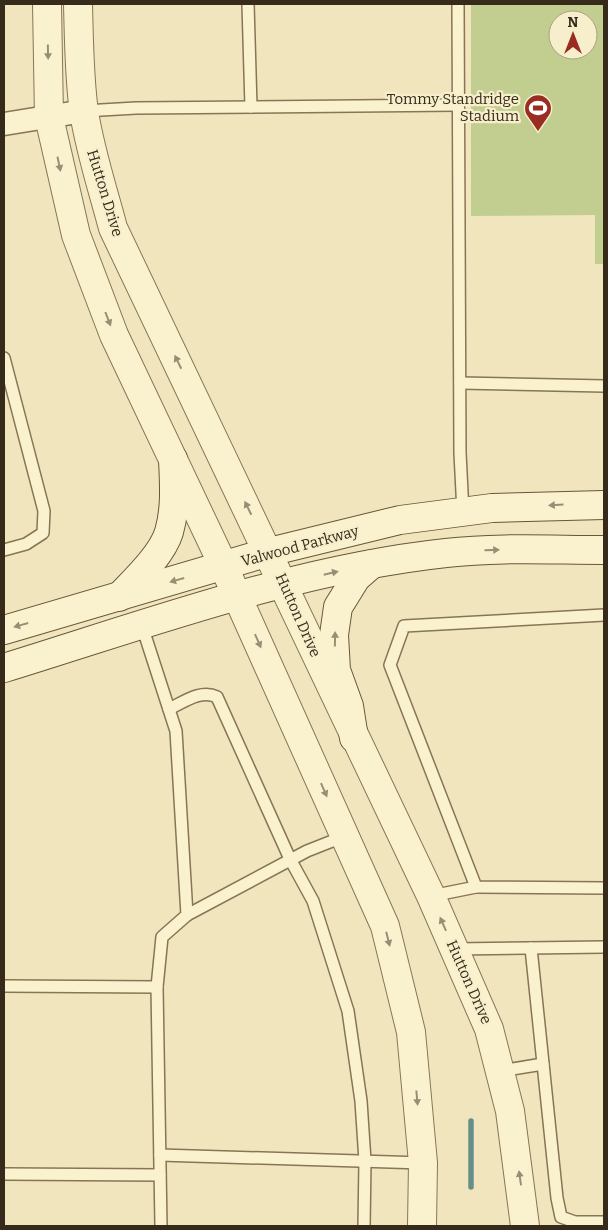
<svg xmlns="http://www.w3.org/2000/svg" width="608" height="1230" font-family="Bitter,serif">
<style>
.green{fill:#c1ce90;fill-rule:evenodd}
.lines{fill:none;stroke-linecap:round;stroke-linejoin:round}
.stream{stroke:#688e88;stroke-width:5.5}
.service-casing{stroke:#887555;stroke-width:14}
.minor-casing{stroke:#887555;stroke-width:25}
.tertiary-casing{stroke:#887555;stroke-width:30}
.secondary-casing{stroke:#695638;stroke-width:30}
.service{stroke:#faf2cf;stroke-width:11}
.minor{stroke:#faf2cf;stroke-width:22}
.tertiary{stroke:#faf2cf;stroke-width:28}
.secondary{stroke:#faf2cf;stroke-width:28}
.oneway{fill:#988e75}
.labels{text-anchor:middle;stroke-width:4.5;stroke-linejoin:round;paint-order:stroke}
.poi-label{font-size:15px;fill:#362b1b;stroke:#f7efcc;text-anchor:end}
.street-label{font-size:15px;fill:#362b1b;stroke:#f7efcc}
</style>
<rect width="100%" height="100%" fill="#f0e5bc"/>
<path class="green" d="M471 4H604V264H595V215L471 216ZM558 20H588V50H558Z"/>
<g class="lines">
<path class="stream" d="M471 1121V1187"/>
<g class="service-casing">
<g id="service">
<path d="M248 4 251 107"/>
<path d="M458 4 460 453 463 512"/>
<path d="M84 111 136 108 458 105"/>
<path d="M4 358 44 511 43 533 26 544 4 550"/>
<path d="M460 383 604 386"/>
<path d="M604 615 404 626 390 665 476 887 604 888"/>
<path d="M142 626 176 731 187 915 162 937 157 987"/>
<path d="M169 709C184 702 201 689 217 697L290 859 313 901 348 1011 361 1101 365 1161 364 1226"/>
<path d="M431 896 476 887"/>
<path d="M187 915 307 851 345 836"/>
<path d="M531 948 557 1198 561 1217 575 1222H604"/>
<path d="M454 949 604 947"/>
<path d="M4 986 157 987 161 1226"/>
<path d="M500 1071 543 1064"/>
<path d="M160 1155 423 1163"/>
<path d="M4 1174 160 1175"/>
</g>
</g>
<g class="minor-casing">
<path id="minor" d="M4 124 84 111"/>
</g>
<g class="tertiary-casing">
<g id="tertiary">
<path d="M47 4 49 117 76 235 114 335 224 567 385 926 411 1032 423 1163 422 1226"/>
<path d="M78 4C79 40 79 76 84 112 90 151 103 190 113 228L431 896 489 1029 510 1111 525 1226"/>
</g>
</g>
<g class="secondary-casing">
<g id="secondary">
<path d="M119 597C135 580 162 555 169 532 176 508 174 483 173 459"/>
<path d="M4 630 269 552 400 520 492 508 604 505"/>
<path d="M4 668C147 624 296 569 446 553 498 547 551 550 604 550"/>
<path d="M354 738 349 706 336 670 334 635 338 607 356 578 372 564"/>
</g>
</g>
<use href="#service" class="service"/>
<use href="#minor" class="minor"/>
<use href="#tertiary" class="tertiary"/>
<use href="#secondary" class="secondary"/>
</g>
<defs><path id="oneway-solid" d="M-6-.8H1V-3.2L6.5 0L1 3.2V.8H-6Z" transform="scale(1.25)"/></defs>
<g class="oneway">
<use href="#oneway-solid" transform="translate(48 52) rotate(89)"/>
<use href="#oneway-solid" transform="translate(59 164) rotate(78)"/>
<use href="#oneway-solid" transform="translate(108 319) rotate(69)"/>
<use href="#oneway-solid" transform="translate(178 362) rotate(-116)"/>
<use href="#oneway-solid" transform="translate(556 505) rotate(177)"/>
<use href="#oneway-solid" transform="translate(248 508) rotate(-116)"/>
<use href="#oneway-solid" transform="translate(492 550) rotate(-2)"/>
<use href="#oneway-solid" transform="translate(331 573) rotate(-13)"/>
<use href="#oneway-solid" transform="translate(177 580) rotate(164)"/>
<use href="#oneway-solid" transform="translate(21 625) rotate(164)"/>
<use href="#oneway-solid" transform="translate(335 639) rotate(-89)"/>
<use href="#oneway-solid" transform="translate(258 641) rotate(66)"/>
<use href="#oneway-solid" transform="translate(324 790) rotate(66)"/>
<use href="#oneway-solid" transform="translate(443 924) rotate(-114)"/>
<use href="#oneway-solid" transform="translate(388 939) rotate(76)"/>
<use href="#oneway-solid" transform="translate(417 1098) rotate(85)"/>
<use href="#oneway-solid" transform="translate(520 1178) rotate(-98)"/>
</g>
<defs>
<g id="stadium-pin" transform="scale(1.4375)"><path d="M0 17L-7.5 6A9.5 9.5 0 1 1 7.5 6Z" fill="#992d22" stroke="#f7efcc"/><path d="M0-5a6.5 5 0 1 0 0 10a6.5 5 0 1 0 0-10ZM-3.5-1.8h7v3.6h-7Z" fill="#fff"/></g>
</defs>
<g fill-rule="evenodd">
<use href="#stadium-pin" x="538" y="108"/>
</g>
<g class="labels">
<g class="poi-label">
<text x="519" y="104">Tommy Standridge<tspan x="519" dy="17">Stadium</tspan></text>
</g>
<g class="street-label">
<text transform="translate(105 193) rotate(73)" y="5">Hutton Drive</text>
<text transform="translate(300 546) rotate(-15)" y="5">Valwood Parkway</text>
<text transform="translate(298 615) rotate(66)" y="5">Hutton Drive</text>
<text transform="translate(469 982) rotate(66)" y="5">Hutton Drive</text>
</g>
</g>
<rect width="608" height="1230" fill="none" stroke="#362b1b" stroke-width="10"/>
<g transform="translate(573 35)"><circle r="24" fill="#f7efcc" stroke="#aaa185"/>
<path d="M0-4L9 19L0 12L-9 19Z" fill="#992d22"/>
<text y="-8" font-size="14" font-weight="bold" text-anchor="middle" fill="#362b1b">N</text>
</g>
</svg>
